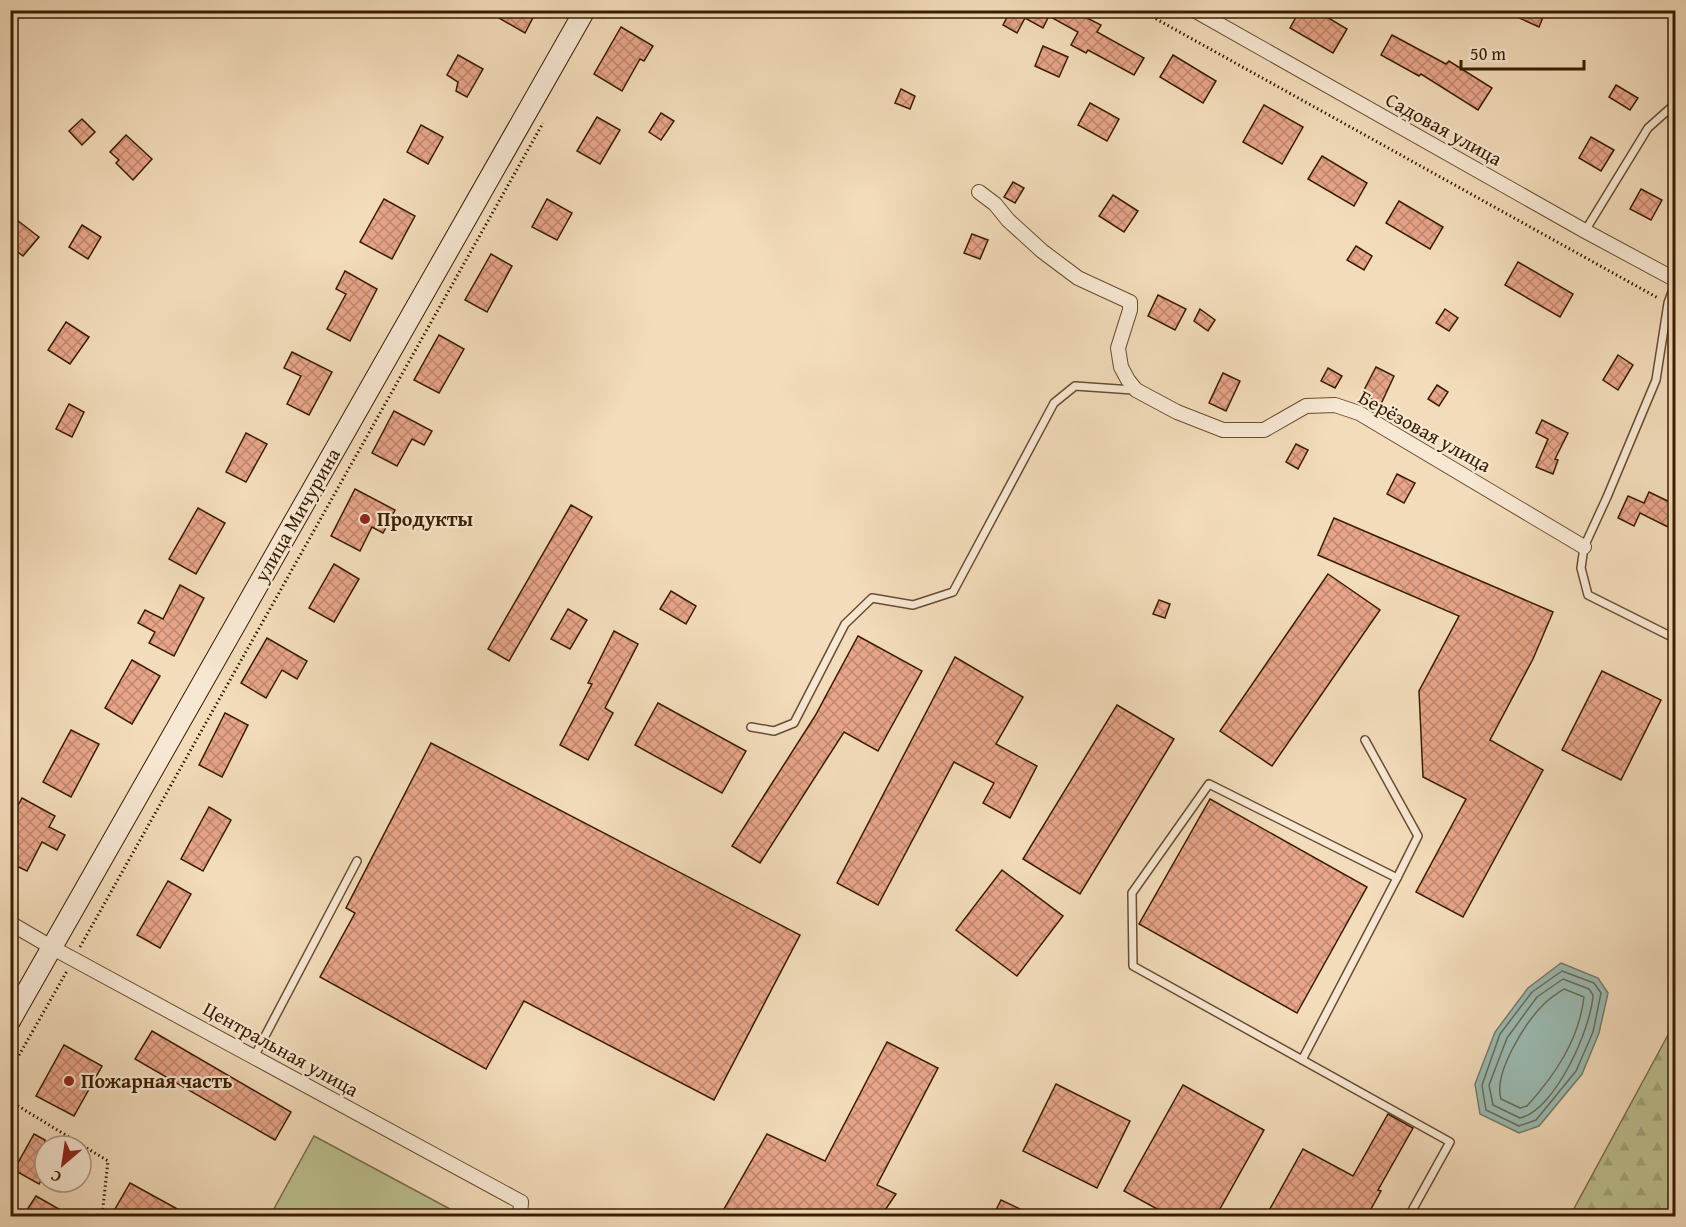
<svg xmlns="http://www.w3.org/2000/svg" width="1686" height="1227" font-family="'Gentium Book Plus',serif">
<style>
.forest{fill:url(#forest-firs);stroke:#7a6e48;stroke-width:1.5}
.pitch{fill:#bcc08f;stroke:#7a6e48;stroke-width:1.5}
.water{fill:#9bbbb3;stroke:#747c6c;stroke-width:1.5}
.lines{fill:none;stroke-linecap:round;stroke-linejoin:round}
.shore{stroke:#6a6c5a;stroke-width:1.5}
.building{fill:url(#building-cross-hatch);stroke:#391d01;stroke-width:1.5}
.lane-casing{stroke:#684d30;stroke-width:10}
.street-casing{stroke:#684d30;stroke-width:16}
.secondary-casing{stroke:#391d01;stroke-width:22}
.path{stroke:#391d01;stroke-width:3;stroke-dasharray:1.5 3;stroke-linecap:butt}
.lane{stroke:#f7e8d3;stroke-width:7}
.street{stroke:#f7e8d3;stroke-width:14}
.secondary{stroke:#f7e8d3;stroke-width:20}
.poi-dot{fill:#8f2418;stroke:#f7e8d3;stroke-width:2}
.labels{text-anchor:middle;stroke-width:4.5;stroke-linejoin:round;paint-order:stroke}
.street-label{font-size:20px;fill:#391d01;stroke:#f7e8d3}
.poi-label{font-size:20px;font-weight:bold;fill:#391d01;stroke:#f7e8d3;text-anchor:start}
</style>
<defs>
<pattern id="forest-firs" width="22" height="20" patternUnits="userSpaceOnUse" patternTransform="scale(1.5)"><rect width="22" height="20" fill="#bcc08f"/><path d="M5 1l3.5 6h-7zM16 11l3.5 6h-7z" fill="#a2a57a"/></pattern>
<pattern id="building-cross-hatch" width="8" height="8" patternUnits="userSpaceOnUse" patternTransform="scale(1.5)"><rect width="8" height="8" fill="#e8a589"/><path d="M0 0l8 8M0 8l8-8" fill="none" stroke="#bd866e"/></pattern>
</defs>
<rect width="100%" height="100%" fill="#f3dcbb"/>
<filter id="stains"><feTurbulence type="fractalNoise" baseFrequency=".00333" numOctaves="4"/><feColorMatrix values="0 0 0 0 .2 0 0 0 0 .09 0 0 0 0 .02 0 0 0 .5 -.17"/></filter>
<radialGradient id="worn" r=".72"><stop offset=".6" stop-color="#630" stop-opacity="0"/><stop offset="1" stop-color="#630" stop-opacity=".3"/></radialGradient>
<path class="forest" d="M1675 1022V1216H1570Z"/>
<path class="pitch" d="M314 1136 463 1216H270Z"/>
<path class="water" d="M1561 963 1598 978 1608 993 1599 1033 1582 1074 1539 1126 1519 1133 1480 1114 1475 1084 1495 1032 1528 988Z"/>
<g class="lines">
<g class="shore">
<path d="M1562 971 1594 983 1601 993 1593 1032 1576 1071 1536 1120 1519 1126 1486 1110 1482 1085 1500 1034 1532 992Z"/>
<path d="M1563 979 1589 989 1593 995C1591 1029 1555 1110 1520 1118L1493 1105 1489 1085 1507 1038 1537 997Z"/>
<path d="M1564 989 1584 997C1579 1040 1555 1075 1527 1106L1520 1108 1501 1099C1493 1073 1526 1021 1545 1003 1550 998 1558 993 1564 989Z"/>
</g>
</g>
<g class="building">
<path d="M485 10H537L525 33Z"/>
<path d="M1011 10H1080L1087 14 1085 17 1101 25 1097 32 1144 58 1134 75 1088 50 1086 53 1071 45 1078 32 1049 16 1043 28 1025 18 1017 33 1003 25Z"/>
<path d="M1300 10H1315L1347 29 1333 53 1290 28Z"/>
<path d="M1502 10H1546L1539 27Z"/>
<path d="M621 27 653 46 644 61 640 59 622 91 594 74Z"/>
<path d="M1392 35 1446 64 1449 61 1492 88 1478 110 1421 74 1419 76 1381 55Z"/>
<path d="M1043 46 1068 57 1059 77 1035 66Z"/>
<path d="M458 55 483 69 467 97 456 91 458 82 447 75Z"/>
<path d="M1173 55 1216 81 1203 103 1160 77Z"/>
<path d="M1616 85 1638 98 1630 110 1609 97Z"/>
<path d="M901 89 915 96 910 109 895 103Z"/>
<path d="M1090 103 1119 119 1107 141 1078 125Z"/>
<path d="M1264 105 1303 127 1282 164 1243 142Z"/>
<path d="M661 113 674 121 661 140 649 132Z"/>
<path d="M597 117 620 130 600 164 577 151Z"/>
<path d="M82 119 95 132 82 145 69 131Z"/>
<path d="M421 125 443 137 428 164 407 152Z"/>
<path d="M126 135 152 159 133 180 116 163 119 160 110 152Z"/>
<path d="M1591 137 1614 150 1601 171 1579 158Z"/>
<path d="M1322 156 1367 183 1354 206 1308 179Z"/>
<path d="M1013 182 1024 188 1015 203 1004 197Z"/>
<path d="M1641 189 1662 200 1651 220 1630 209Z"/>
<path d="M1113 195 1138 211 1124 232 1099 216Z"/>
<path d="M384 199 415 216 392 259 360 242Z"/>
<path d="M547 199 572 213 557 240 532 227Z"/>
<path d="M1399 201 1443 227 1430 249 1386 223Z"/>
<path d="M17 220 39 237 23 256 10 246V228Z"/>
<path d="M82 225 101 237 88 259 69 247Z"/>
<path d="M972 234 988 240 980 259 964 253Z"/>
<path d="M1356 246 1372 256 1364 270 1347 260Z"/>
<path d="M491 254 512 266 487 312 465 300Z"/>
<path d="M1518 262 1573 294 1560 317 1505 285Z"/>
<path d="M345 271 377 289 350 341 327 329 346 294 336 289Z"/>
<path d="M1158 295 1186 309 1175 330 1148 316Z"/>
<path d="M1200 309 1215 320 1208 331 1194 321Z"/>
<path d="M1445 309 1458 318 1449 331 1436 323Z"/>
<path d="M66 322 89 337 70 364 48 350Z"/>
<path d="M439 335 464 349 439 393 414 380Z"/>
<path d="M292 352 332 372 309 415 287 404 301 376 284 368Z"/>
<path d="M1618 355 1633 365 1618 390 1603 380Z"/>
<path d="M1376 367 1394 376 1381 404 1362 394Z"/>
<path d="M1328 368 1342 376 1335 388 1321 381Z"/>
<path d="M1223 373 1240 381 1226 411 1209 403Z"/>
<path d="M1437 385 1448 392 1439 406 1428 399Z"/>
<path d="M69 404 84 412 72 437 56 429Z"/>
<path d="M394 411 432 431 424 445 412 439 397 466 372 453Z"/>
<path d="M1542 420 1568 433 1555 459 1558 460 1553 474 1536 467 1548 439 1536 433Z"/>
<path d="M246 433 267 444 246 482 226 472Z"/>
<path d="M1296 444 1308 450 1298 469 1286 462Z"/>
<path d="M1397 474 1415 483 1404 503 1387 494Z"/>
<path d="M355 489 395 510 383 533 372 527 360 551 331 536Z"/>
<path d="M1649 492 1676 505V511L1668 527 1640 513 1634 526 1618 518 1628 496 1644 503Z"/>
<path d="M571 505 592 517 509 661 488 649Z"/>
<path d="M198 508 225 523 196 574 169 559Z"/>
<path d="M1334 518 1553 612 1533 659 1490 740 1543 770 1463 917 1416 892 1466 799 1423 777 1419 691 1459 616 1318 555Z"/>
<path d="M334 564 359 579 334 622 309 608Z"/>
<path d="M1328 574 1380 610 1272 766 1220 731Z"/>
<path d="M180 585 204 598 174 656 149 643 155 632 138 623 145 610 163 619Z"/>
<path d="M671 591 696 606 686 624 660 609Z"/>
<path d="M1159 600 1170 604 1165 618 1153 614Z"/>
<path d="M568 609 587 620 570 649 551 639Z"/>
<path d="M614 631 638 644 605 708 613 713 588 760 560 745 592 684 588 683Z"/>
<path d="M858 636 922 671 878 751 844 732 760 863 732 846 815 716Z"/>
<path d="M267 638 307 661 297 679 282 670 266 698 241 683Z"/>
<path d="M955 657 1023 697 996 744 1037 766 1010 818 983 803 994 783 954 762 878 905 837 883Z"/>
<path d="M132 660 160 676 132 724 105 708Z"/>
<path d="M1602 671 1661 700 1621 780 1562 750Z"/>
<path d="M658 703 746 751 722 793 635 745Z"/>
<path d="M1117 705 1174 739 1080 894 1023 859Z"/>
<path d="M225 713 248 725 222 777 199 765Z"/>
<path d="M71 730 99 744 71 797 43 782Z"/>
<path d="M431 743 800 935 714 1100 524 1001 486 1069 320 977 355 913 346 908Z"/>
<path d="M22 798 55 816 49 827 65 835 57 850 42 842 27 871 10 863V820Z"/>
<path d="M1210 799 1367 887 1297 1013 1139 924Z"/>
<path d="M209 807 231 820 203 871 181 859Z"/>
<path d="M1002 870 1063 916 1017 976 956 930Z"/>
<path d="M168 881 191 894 160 948 137 935Z"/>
<path d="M152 1031 291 1112 275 1140 135 1059Z"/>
<path d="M887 1042 938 1068 877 1185 896 1194 881 1216H720L767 1134 825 1161Z"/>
<path d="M64 1045 102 1066 74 1116 36 1096Z"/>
<path d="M1056 1084 1130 1121 1097 1188 1023 1151Z"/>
<path d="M1183 1085 1264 1130 1216 1216H1170L1124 1191Z"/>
<path d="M1388 1114 1413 1128 1378 1190 1381 1191 1367 1216H1266L1303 1149 1353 1176Z"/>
<path d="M34 1134 45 1140V1174L39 1184 14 1170Z"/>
<path d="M130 1183 190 1216H111Z"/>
<path d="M36 1196 71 1216H23Z"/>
<path d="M1001 1200 1035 1216H993Z"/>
</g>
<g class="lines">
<g class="lane-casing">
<g id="lane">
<path d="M1585 231 1648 128 1676 103"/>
<path d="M1676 281 1668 303 1656 380 1607 497 1584 547 1581 568 1588 595 1676 639"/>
<path d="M751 727 774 731 794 723 845 624 872 598 913 605 953 592 1054 403 1075 386 1133 390"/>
<path d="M1365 740 1418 836 1397 878"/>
<path d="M254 1057 357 861"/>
<path d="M1302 1060 1397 878 1209 784 1132 893 1133 966 1450 1142 1409 1216"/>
</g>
</g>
<g class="street-casing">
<g id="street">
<path d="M1194 10 1585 231 1676 280"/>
<path d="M979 192 995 204 1008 220 1042 251 1078 278 1130 302V310L1118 348 1121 367 1128 380 1136 390 1177 412 1223 430H1264L1306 406 1335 405 1359 413 1584 547"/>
<path d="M10 923 51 947 521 1202 520 1216"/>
</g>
</g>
<g class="secondary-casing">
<path id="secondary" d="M10 1021 585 10"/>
</g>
<g class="path">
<path d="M1140 10 1658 298"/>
<path d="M602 18 606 10"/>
<path d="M80 947 543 123"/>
<path d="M10 1071 67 971"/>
<path d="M10 1101 108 1161 102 1216"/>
</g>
<use href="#lane" class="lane"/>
<use href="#street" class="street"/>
<use href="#secondary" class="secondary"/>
</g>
<g class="poi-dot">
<circle cx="365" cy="519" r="6"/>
<circle cx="69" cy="1081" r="6"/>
</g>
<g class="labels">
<g class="street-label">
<text transform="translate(1444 129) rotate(29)" y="7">Садовая улица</text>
<text transform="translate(1425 431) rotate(29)" y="7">Берёзовая улица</text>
<text transform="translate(297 515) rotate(-60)" y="7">улица Мичурина</text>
<text transform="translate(281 1049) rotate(29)" y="7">Центральная улица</text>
</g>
<g class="poi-label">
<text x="377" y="526">Продукты</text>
<text x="81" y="1088">Пожарная часть</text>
</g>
</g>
<rect width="1686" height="1227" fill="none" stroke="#f3dcbb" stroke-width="36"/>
<rect x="12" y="12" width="1662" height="1203" fill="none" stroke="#391d01" stroke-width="3"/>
<rect x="18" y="18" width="1650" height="1191" fill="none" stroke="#391d01" stroke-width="1.5"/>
<g transform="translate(63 1164) rotate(209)"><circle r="28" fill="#f7e8d3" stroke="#ab977f" stroke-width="1.5"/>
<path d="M0-4.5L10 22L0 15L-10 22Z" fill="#8f2418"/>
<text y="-9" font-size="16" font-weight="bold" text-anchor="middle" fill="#391d01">С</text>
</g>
<path d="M1461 60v9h123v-9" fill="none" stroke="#391d01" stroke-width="3"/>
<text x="1470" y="60" font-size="18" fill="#391d01" stroke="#f7e8d3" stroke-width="4.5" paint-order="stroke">50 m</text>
<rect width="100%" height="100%" filter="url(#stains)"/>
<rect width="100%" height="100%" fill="url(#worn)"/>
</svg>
